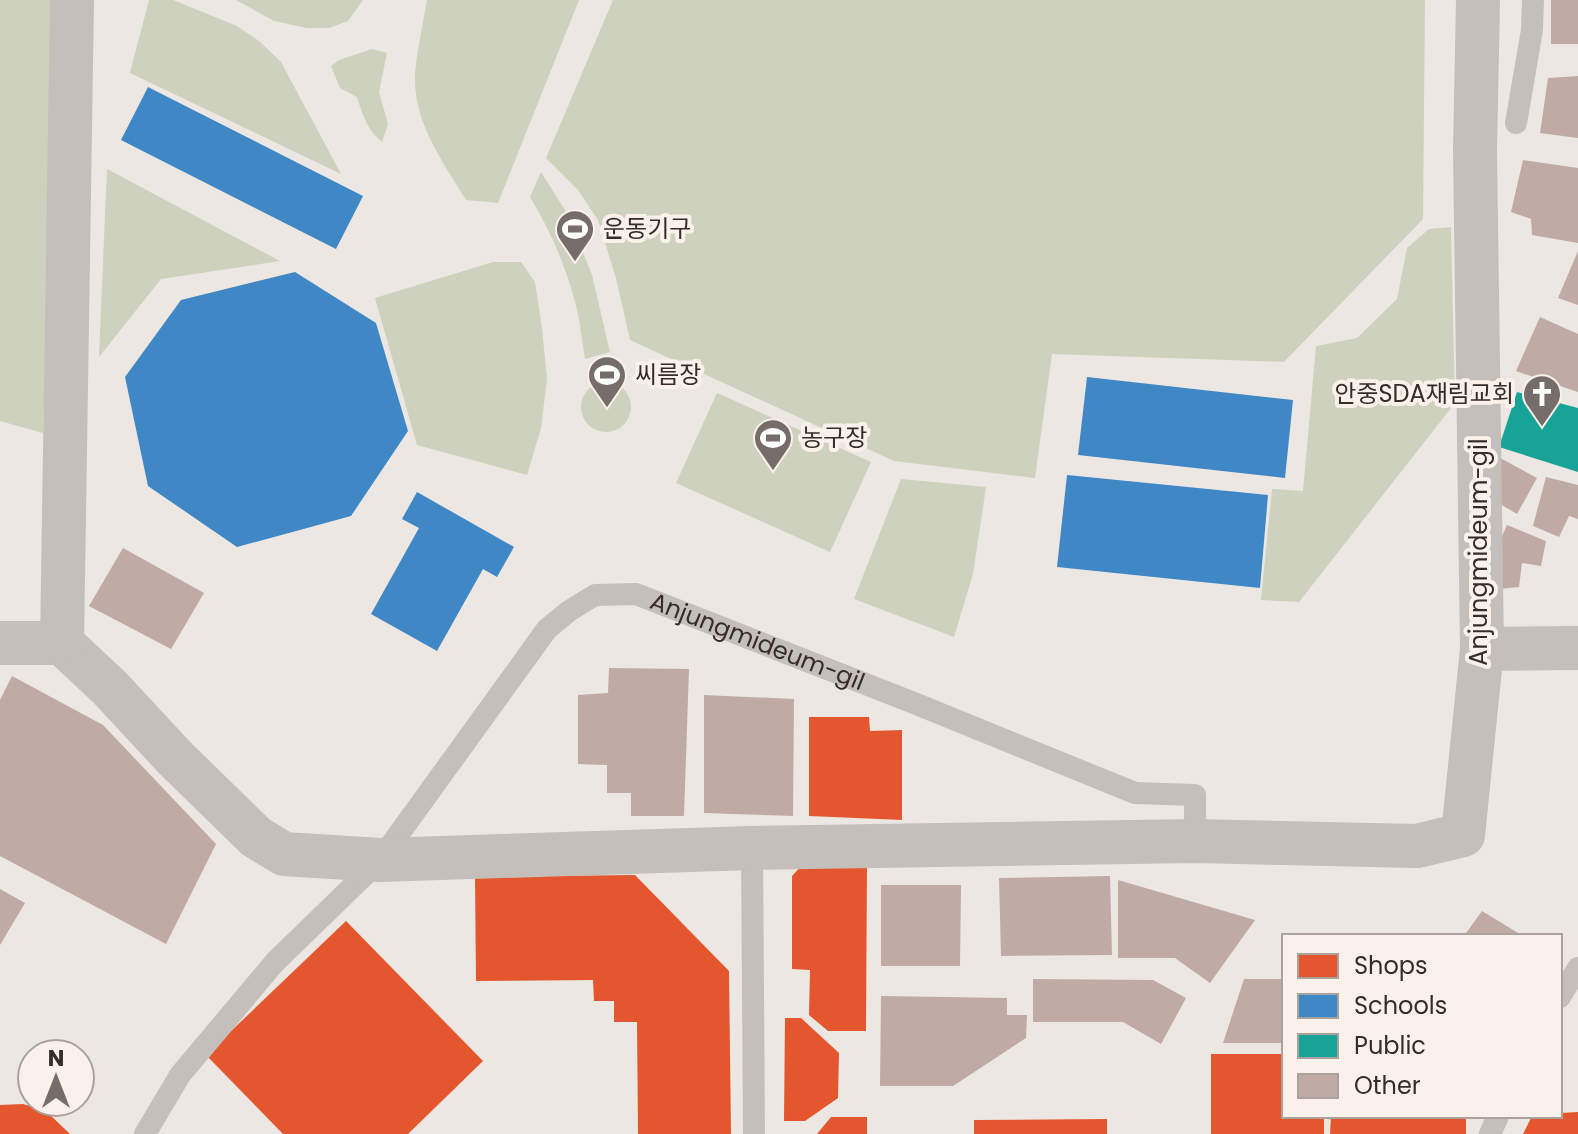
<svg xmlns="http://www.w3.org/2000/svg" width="1578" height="1134" font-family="Poppins,'Noto Sans KR',sans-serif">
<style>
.green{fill:#ced1bd}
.shops{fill:#e4572e}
.schools{fill:#3f88c5}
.public{fill:#17a398}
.building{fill:#bfaaa4}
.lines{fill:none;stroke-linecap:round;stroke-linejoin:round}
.lane{stroke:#c5bfbb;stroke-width:22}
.street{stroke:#c5bfbb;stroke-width:44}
.labels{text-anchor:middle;stroke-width:8;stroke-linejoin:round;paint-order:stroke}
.poi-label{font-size:24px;fill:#362c29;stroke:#f9f1ea;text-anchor:start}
.street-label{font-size:24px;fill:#362c29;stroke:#f9f1ea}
</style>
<rect width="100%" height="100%" fill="#ece7e2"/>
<g class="green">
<path d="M0 0H57L43 433 0 421Z"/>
<path d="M149 0H173L237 26 259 41 281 62 341 174 130 73Z"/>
<path d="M236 0H363L348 21 329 28H307L274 21Z"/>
<path d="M427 0H579L498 203 466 200C443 162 413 122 415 74 417 50 423 24 427 0Z"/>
<path d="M613 0H1425L1423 219 1284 362 1052 354 1035 478 894 461 630 340 616 278 598 220 578 190 546 158Z"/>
<path d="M372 49 387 53 379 92 388 124 382 142C367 129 363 116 357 97L340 88 331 66 339 60Z"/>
<path d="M107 169 280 261 161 279 99 357Z"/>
<path d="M541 172 568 215 592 275 610 352 585 359C582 340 580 320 575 302 565 264 550 230 530 197Z"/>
<path d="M1451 227 1455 403 1299 602 1261 600 1272 489 1303 491 1316 346 1357 338 1397 299 1407 248 1429 229Z"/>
<path d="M493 262H521L535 282 542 328 547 379 541 428 527 475 417 445 375 298Z"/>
<circle cx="606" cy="407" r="25"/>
<path d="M717 393 871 462 830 552 676 483Z"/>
<path d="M901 479 986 487 973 574 954 637 854 599Z"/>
</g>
<g class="shops">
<path d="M809 717H869L870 731 902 730V820L809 816Z"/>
<path d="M805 862 867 863 866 1031H828L809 1015 810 970 792 969V876Z"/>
<path d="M635 875 729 971 731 1134H638L637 1022H614V1001H594L593 980 476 981 475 877Z"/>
<path d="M346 921 483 1061 408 1134H283L206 1055Z"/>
<path d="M785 1018H801L839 1053 838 1098 805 1121H784Z"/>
<path d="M1211 1054H1284V1116H1324V1134H1211Z"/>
<path d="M23 1104 46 1111 70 1134H0V1105Z"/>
<path d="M1578 1112V1134H1523L1532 1116H1560V1113Z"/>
<path d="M1331 1116H1466V1134H1330Z"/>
<path d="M831 1117H867V1134H817Z"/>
<path d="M1107 1119V1134H974V1120Z"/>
</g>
<g class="schools">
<path d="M148 87 363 196 336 249 121 140Z"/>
<path d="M295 272 376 323 408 431 351 516 237 547 148 486 125 377 181 300Z"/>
<path d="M1087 377 1293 400 1285 478 1078 455Z"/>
<path d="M1067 475 1268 495 1260 588 1057 567Z"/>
<path d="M417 492 514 547 497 577 483 569 437 651 371 614 419 528 402 519Z"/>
</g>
<path class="public" d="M1517 392 1578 408V472L1499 447Z"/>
<g class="building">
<rect x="1551" y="0" width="27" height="44"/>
<path d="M1578 76V138L1540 133 1548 78Z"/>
<path d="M1523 160 1578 168V243L1532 235 1531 219 1511 212Z"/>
<path d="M1578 251V305L1558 298Z"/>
<path d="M1540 317 1578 334V392L1516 371Z"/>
<path d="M1491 453 1537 478 1517 514 1485 495Z"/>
<path d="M1546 477 1578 485V519L1569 516 1559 537 1533 526Z"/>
<path d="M1507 525 1546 541 1541 566 1522 563 1519 587 1499 589 1486 572Z"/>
<path d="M123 548 204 593 171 649 89 606Z"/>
<path d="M609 668 689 669 684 816H631V793H607V765L578 764V695L608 693Z"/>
<path d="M12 676 103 725 216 844 166 944 0 856V700Z"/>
<path d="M704 695 794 699 793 816 704 813Z"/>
<path d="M1110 876 1112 955 1001 956 999 878Z"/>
<path d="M1118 880 1255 920 1210 983 1175 958H1118Z"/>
<path d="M881 885H961L960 966H881Z"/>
<path d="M0 889 25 903 0 945Z"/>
<path d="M1482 911 1523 936H1464Z"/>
<path d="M1033 979 1153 980 1186 998 1161 1044 1123 1022H1033Z"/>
<path d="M1244 979H1284V1043H1223Z"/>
<path d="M881 996 1007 998V1015H1027L1026 1038 953 1086H880Z"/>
</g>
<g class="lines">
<g class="lane">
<path d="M1516 123 1532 30 1533 0"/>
<path d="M752 848 754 1134"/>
<path d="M1560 997 1578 968"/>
<path id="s1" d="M145 1134 180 1075 275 962 380 860 547 629 569 611 595 595 636 594 914 703 1135 793 1195 795V841"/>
<path d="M1490 1134 1498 1116"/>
</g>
<g class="street">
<path d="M0 643H62L110 688 175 758 256 837 284 854 380 860 752 848 1195 841 1417 846 1463 835 1482 649 1475 151 1478 0"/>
<path d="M62 643 72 0"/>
<path d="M1482 649 1578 648"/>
</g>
</g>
<defs>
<g id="stadium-pin" transform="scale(2)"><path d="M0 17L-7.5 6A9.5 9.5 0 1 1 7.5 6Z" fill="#766d6a" stroke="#f9f1ea"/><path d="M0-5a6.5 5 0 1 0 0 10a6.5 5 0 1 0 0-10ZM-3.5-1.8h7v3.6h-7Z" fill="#fff"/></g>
<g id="church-pin" transform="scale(2)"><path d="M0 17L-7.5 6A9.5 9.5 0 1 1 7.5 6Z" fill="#766d6a" stroke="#f9f1ea"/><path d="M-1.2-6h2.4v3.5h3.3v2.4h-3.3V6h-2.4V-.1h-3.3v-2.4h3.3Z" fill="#fff"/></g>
</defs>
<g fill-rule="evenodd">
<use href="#stadium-pin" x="575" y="229"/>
<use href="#stadium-pin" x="607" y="375"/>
<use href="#church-pin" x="1542" y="394"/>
<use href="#stadium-pin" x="773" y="438"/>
</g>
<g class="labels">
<g class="poi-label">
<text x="603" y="237">운동기구</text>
<text x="635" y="383">씨름장</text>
<text x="1514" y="402" text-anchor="end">안중SDA재림교회</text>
<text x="801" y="446">농구장</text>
</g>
<g class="street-label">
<text transform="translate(1479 552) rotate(-90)" y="8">Anjungmideum-gil</text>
<text dy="8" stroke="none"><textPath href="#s1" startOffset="878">Anjungmideum-gil</textPath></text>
</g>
</g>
<rect x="1282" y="934" width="280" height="184" fill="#f9f1ea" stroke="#aba29d" stroke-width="2"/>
<rect x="1298" y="954" width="40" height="24" fill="#e4572e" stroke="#aba29d" stroke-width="2"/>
<text x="1354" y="974" font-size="24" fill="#362c29">Shops</text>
<rect x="1298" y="994" width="40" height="24" fill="#3f88c5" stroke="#aba29d" stroke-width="2"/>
<text x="1354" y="1014" font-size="24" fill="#362c29">Schools</text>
<rect x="1298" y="1034" width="40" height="24" fill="#17a398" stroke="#aba29d" stroke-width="2"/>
<text x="1354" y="1054" font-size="24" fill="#362c29">Public</text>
<rect x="1298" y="1074" width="40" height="24" fill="#bfaaa4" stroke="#aba29d" stroke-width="2"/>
<text x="1354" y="1094" font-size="24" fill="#362c29">Other</text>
<g transform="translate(56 1078)"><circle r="38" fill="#f9f1ea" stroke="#aba29d" stroke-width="2"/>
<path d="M0-6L14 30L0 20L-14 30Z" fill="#766d6a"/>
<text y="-12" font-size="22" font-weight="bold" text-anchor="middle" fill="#362c29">N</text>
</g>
</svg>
